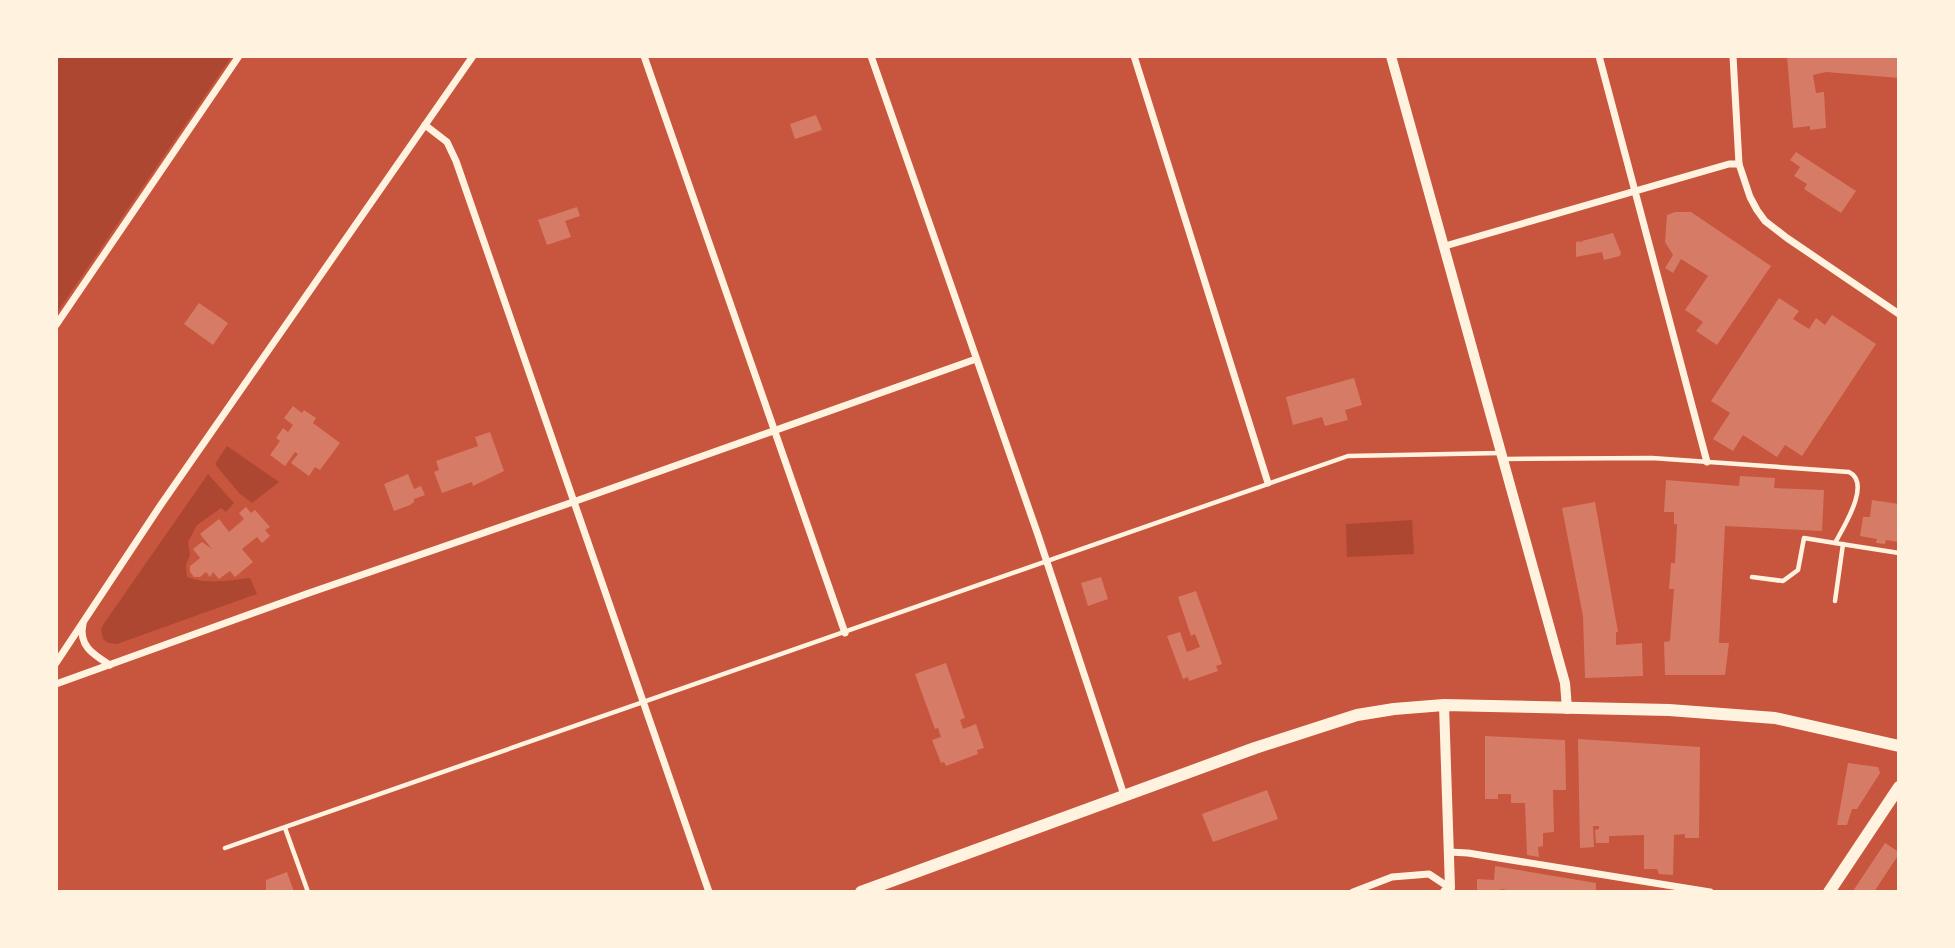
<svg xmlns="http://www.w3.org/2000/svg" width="1955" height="948" font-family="Overpass,sans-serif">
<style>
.green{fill:#ae4732}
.building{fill:#d67c66}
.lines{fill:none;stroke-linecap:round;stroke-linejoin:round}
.service{stroke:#fff3e0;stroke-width:4.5}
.minor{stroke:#fff3e0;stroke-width:7}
.tertiary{stroke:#fff3e0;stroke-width:10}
.secondary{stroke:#fff3e0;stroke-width:12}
</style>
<rect width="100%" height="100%" fill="#c8553d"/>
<g class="green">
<path d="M56 56H232L56 314Z"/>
<path d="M227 446 279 482 252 503 239 493 215 464Z"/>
<path d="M208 474 234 503 226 512 221 508 197 525 188 542 190 555 186 565 187 577C208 585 229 580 250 578L257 594 117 644 108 643 103 639 101 629 105 622Z"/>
<path d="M1412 520 1414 554 1347 557 1346 524Z"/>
</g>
<g class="building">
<path d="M1787 56H1899V78L1826 72 1813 75 1816 93 1824 92 1826 128 1810 130V126L1793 128Z"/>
<path d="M816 115 822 130 795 139 790 124Z"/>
<path d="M1796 152 1856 191 1841 213 1804 189 1807 184 1794 176 1800 167 1790 160Z"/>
<path d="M577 207 580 216 565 221 571 237 547 245 538 220Z"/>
<path d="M1675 212H1691L1771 266 1717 345 1696 331 1703 322 1685 310 1708 276 1681 259 1673 273 1665 268 1673 255 1665 242 1667 215Z"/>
<path d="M1613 233 1621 253 1620 256 1604 260 1602 252 1576 257V242L1580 241V243L1582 241Z"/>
<path d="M1779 298 1799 311 1793 319 1809 329 1816 318 1825 325 1832 315 1876 344 1802 456 1785 445 1777 457 1743 435 1733 451 1713 439 1730 413 1711 401Z"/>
<path d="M199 303 228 323 213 345 184 324Z"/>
<path d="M1354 378 1362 405 1345 410 1348 420 1325 426 1322 417 1293 425 1286 397Z"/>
<path d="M293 406 302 413 304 410 316 418 313 423 340 443 320 470 315 467 309 476 291 463 298 454 295 452 285 466 270 455 280 441 276 438 283 428 288 432 293 425 284 418Z"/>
<path d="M490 432 504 471 473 486 472 482 442 493 434 472 439 470 436 461 478 446 475 437Z"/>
<path d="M408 474 414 489 421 486 425 495 414 499V502L410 505 394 511 384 484Z"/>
<path d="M1740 476 1775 478 1774 488 1824 490 1822 531 1725 526 1719 643H1729L1725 675H1665L1664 642 1670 641 1674 589H1669L1671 563H1675L1677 524H1674V512H1664L1666 480 1739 486Z"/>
<path d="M1872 500 1899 504V542L1886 540 1885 544 1876 543 1877 539 1860 536 1863 517H1870Z"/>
<path d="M1595 502 1618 632H1616V645L1642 643 1643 676 1585 678 1583 616 1562 508Z"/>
<path d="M246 507 251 513 255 510 270 527 265 530 270 536 262 543 257 537 242 549 253 562 235 577 230 571 219 579 213 572 210 577 206 572 200 577H194L190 572V566L200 558 193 549 202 542 212 549 200 534 219 519 229 532 244 519 239 513Z"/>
<path d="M1101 577 1108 599 1088 606 1081 583Z"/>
<path d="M1196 591 1222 664 1216 666 1218 671 1189 681 1188 677 1183 679 1167 636 1180 632 1187 652 1200 647 1195 634 1191 636 1178 597Z"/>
<path d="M946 663 965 718 960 720 963 729 976 724 984 748 977 750 978 754 946 766 944 762 941 763 932 740 941 737 938 728 935 729 915 674Z"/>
<path d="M1485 736 1565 740 1566 790H1553L1554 832 1543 833V846L1538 847 1539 857 1527 855 1525 803H1511V794H1498V799H1485Z"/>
<path d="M1578 739 1700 747 1699 838H1685V834L1674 835 1673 875 1659 874 1657 869H1644V835L1609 836V843H1596L1595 830 1599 829V826H1593L1594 847 1580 848Z"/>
<path d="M1848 763 1878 767 1880 773 1857 809H1852L1847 825H1837Z"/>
<path d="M1267 790 1278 819 1213 842 1202 814Z"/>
<path d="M1885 843 1899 852V854L1874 892 1853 891Z"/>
<path d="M1495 866 1596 883V892H1520L1501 889 1500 892H1477V879L1494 880Z"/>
<path d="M287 872 294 892H266V880Z"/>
</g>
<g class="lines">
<g class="service">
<path d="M1505 459 1652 458 1849 472C1872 483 1843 528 1835 543L1899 553"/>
<path d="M1752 577 1783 581 1798 570 1804 538 1835 543"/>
<path d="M1835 601 1843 544"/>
<path d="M285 828 308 892"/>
<path d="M225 848 1348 456 1501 453"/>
</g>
<g class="minor">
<path d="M644 56 845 633"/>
<path d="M871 56 1038 535 1124 795"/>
<path d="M1134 56 1268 483"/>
<path d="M1599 56 1707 462"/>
<path d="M1733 56 1739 164 1750 197 1757 210 1765 221 1787 238 1899 314"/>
<path d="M425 125 447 142 456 161 709 892"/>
<path d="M1445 246 1729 164H1739"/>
<path d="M56 325 239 56"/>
<path d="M83 624C78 646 94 655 110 665"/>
<path d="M56 663 160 506 473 56"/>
<path d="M56 684 309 593 573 502 976 359"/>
<path d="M1449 852 1468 853 1710 892"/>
<path d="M1353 892 1392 877 1429 874 1450 888V892"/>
</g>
<g class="tertiary">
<path d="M1391 56 1565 683 1567 709"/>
<path d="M1444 705 1450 888 1445 892"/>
</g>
<g class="secondary">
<path d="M861 892 1255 748 1357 715 1394 709 1444 705 1669 710 1775 718 1899 746"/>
<path d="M1829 892 1899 787"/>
</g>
</g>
<rect width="1955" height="948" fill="none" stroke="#fff3e0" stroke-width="116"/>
</svg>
